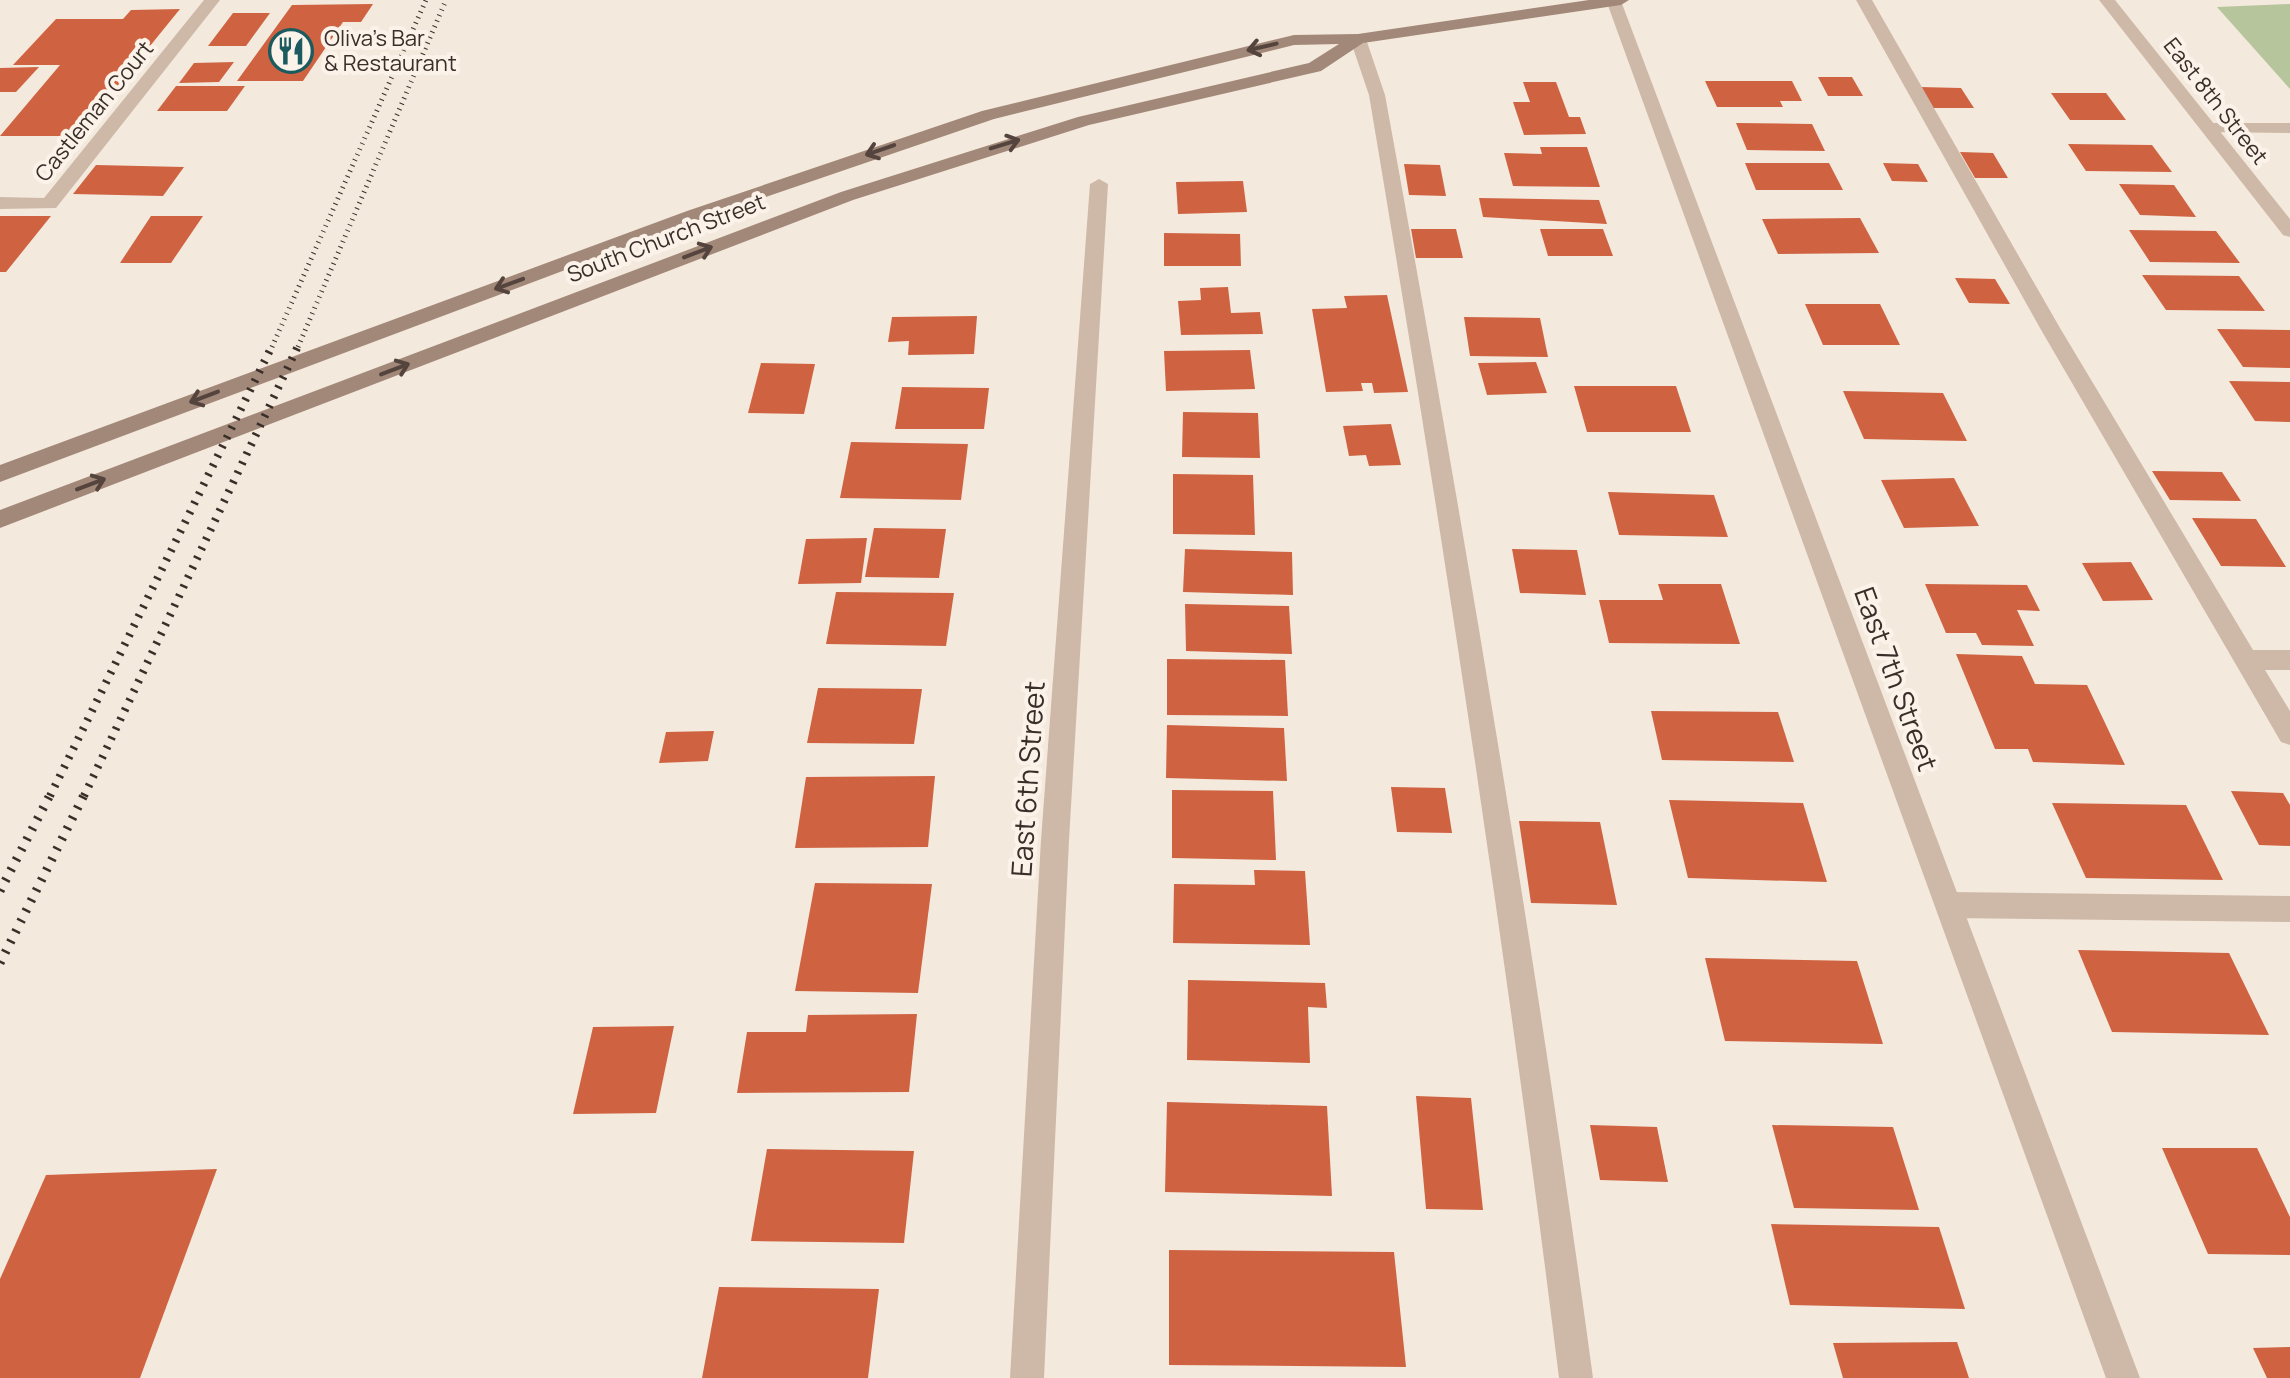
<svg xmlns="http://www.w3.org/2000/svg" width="2290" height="1378" font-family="Manrope,sans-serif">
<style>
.green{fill:#b7c59c}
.building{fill:#cf6341}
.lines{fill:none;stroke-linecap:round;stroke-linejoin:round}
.service{fill:#ceb9a8;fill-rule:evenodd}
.minor{fill:#ceb9a8;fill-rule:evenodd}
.tertiary{fill:#ceb9a8;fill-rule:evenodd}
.secondary{fill:#a28879;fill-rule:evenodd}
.rail-far2{stroke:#3a2e29;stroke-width:5;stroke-dasharray:1 5;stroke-linecap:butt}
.rail-far1{stroke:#3a2e29;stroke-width:8;stroke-dasharray:2.5 8;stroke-linecap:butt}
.rail{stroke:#3a2e29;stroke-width:9;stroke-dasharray:2.5 9;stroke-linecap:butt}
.oneway{stroke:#54443d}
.labels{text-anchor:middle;stroke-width:8;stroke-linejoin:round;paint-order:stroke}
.far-poi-label{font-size:22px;fill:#3a2e29;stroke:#fbf3ea;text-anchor:start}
.far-street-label{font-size:22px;fill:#3a2e29;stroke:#fbf3ea}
.street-label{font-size:28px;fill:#3a2e29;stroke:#fbf3ea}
</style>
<rect width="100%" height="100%" fill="#f4e9dd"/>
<path class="green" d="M2290 4V89L2217 7Z"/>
<g class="building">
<path d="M373 4 361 22H343L303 81H237L292 5Z"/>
<path d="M180 9 77 136H0L60 65H13L56 19H123L131 10Z"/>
<path d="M233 13H270L246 46H208Z"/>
<path d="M234 62 219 82 179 83 194 63Z"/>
<path d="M39 67 16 92H0V68Z"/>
<path d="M1818 77H1852L1863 96H1828Z"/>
<path d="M1705 81H1792L1802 101H1780L1783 107H1717Z"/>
<path d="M1523 82H1556L1569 117H1580L1586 134 1524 135 1513 102H1530Z"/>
<path d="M176 86H245L227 111H157Z"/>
<path d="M1920 87 1961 88 1974 108H1933Z"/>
<path d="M2051 93H2106L2126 120H2070Z"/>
<path d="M1736 123 1812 124 1825 151 1747 150Z"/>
<path d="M2068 144 2152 145 2172 172 2086 171Z"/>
<path d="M1540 147H1587L1600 187 1513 186 1504 153 1542 154Z"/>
<path d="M1960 152 1993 153 2008 178H1975Z"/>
<path d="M1745 163H1829L1843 190H1756Z"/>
<path d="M1883 163 1918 164 1928 182 1892 181Z"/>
<path d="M1404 164 1440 165 1446 196 1409 195Z"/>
<path d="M96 165 184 167 163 196 73 194Z"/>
<path d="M1243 181 1247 212 1178 214 1176 182Z"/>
<path d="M2119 184 2174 185 2196 217 2140 215Z"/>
<path d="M1479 198 1599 200 1607 224 1483 217Z"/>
<path d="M0 216H51L6 272H0Z"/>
<path d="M151 216H203L171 263H120Z"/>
<path d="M1860 218 1879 253 1778 254 1762 219Z"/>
<path d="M1411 229H1456L1463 258H1416Z"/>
<path d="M1540 229H1603L1613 256H1548Z"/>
<path d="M2129 230 2216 231 2240 263 2150 262Z"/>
<path d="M1164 233 1240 234 1241 266H1164Z"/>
<path d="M2142 275 2239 276 2265 311 2166 310Z"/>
<path d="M1955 278 1995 279 2010 304 1969 303Z"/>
<path d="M1228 287 1231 313 1260 312 1263 334 1181 335 1178 301 1201 300 1200 288Z"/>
<path d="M1387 295 1408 392 1374 393 1372 383H1361L1363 391 1326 392 1312 309 1347 308 1344 296Z"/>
<path d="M1805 304H1880L1900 345H1823Z"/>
<path d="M977 316 974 354 908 355 909 341 888 342 892 317Z"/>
<path d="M1464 317 1540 318 1548 357 1470 356Z"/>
<path d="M2217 329 2290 330V368L2243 367Z"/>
<path d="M1250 350 1255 389 1166 391 1164 351Z"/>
<path d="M1536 362 1547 393 1487 395 1478 363Z"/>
<path d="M761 363 815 364 804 414 748 413Z"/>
<path d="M2229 381 2290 382V422L2255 421Z"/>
<path d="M1574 386H1676L1691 432H1587Z"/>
<path d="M902 387 989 388 984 429H895Z"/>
<path d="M1843 391 1943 393 1967 441 1864 439Z"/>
<path d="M1183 412 1258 413 1260 458 1182 457Z"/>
<path d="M1391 424 1401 465 1369 466 1366 455 1349 456 1343 426Z"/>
<path d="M851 442 968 444 961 500 840 498Z"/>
<path d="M2152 471 2222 472 2241 501 2170 500Z"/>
<path d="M1173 474 1253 475 1255 535 1173 534Z"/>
<path d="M1954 478 1979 526 1904 528 1881 480Z"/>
<path d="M1608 492 1714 495 1728 537 1619 535Z"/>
<path d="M2192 518 2256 519 2286 567 2221 566Z"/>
<path d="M874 528 946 529 939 578 865 577Z"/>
<path d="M867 538 861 583 798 584 806 539Z"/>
<path d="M1185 549 1292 552 1293 595 1183 592Z"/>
<path d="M1512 549 1577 550 1586 595 1520 593Z"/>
<path d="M2131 562 2153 600 2103 601 2082 563Z"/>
<path d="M1658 584H1721L1740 644 1609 643 1599 600H1663Z"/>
<path d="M1925 584 2027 585 2040 611 2017 610 2034 646 1982 645 1976 633H1946Z"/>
<path d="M836 592 954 593 946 646 826 644Z"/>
<path d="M1185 604 1289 606 1292 654 1186 651Z"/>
<path d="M1956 654 2022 656 2035 684 2087 685 2125 765 2033 762 2028 749H1995Z"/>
<path d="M1167 659 1285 660 1288 716 1167 715Z"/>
<path d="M818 688 922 689 914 744 807 743Z"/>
<path d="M1651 711 1778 712 1794 762 1662 760Z"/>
<path d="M1167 725 1284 728 1287 781 1166 778Z"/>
<path d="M714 731 708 761 659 763 666 732Z"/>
<path d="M935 776 928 847 795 848 806 777Z"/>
<path d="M1391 787 1445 788 1452 833 1397 832Z"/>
<path d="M1172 790 1273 791 1276 860 1172 858Z"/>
<path d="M2231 791 2283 793 2290 805V846L2259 845Z"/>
<path d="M1669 800 1803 803 1827 882 1688 878Z"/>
<path d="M2052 803 2186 805 2223 880 2086 878Z"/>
<path d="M1519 821 1600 822 1617 905 1531 903Z"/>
<path d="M1254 870 1305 871 1310 945 1173 943 1174 884 1255 885Z"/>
<path d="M815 883 932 884 918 993 795 991Z"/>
<path d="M2078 950 2229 953 2269 1035 2112 1032Z"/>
<path d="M1705 958 1857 961 1883 1044 1725 1041Z"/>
<path d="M1188 980 1325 983 1327 1008 1308 1007 1310 1063 1187 1060Z"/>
<path d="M917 1014 909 1092 737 1093 747 1032H806L808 1015Z"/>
<path d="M674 1026 656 1113 573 1114 593 1027Z"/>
<path d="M1416 1096 1471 1098 1483 1210 1426 1209Z"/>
<path d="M1167 1102 1327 1106 1332 1196 1165 1192Z"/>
<path d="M1590 1125 1657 1127 1668 1182 1600 1180Z"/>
<path d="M1772 1125 1893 1127 1919 1210 1794 1208Z"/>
<path d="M2162 1148H2257L2290 1217V1255L2208 1254Z"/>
<path d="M767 1149 914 1151 904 1243 751 1241Z"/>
<path d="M217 1169 140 1378H0V1279L46 1175Z"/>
<path d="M1771 1224 1939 1227 1965 1309 1790 1305Z"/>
<path d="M1169 1250 1394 1252 1406 1367 1169 1365Z"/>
<path d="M719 1287 879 1289 868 1378H702Z"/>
<path d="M1957 1342 1969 1378H1843L1833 1343Z"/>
<path d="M2290 1347V1378H2267L2253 1348Z"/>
</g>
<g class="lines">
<g class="service">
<path d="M1856 0H1872L2060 328 2253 650H2290V670H2265L2290 711V745L2281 742 2040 328Z"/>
<path d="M1358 34 1366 39 1385 95C1463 521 1535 948 1593 1378H1559C1506 949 1441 522 1369 95L1350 39Z"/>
<path d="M2208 123H2290V133L2202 132V124Z"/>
<path d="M1949 892 2290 896V922L1949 918 1939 914 1935 905 1939 896Z"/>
</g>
<g class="minor">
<path d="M204 0H220L56 208 0 209V197L44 198Z"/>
<path d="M1606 0 1621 1 2140 1378H2106Z"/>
<path d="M1099 179 1108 184 1069 840 1044 1378H1010L1041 840 1090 184Z"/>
</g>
<path class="tertiary" d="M2099 0H2115L2290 219V237L2283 235Z"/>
<path class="secondary" d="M1589 0H1629L1621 5 1363 43 1321 71 1089 125 853 200 0 528V510L841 192 1078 117 1309 63 1339 44 1294 45 994 119 701 219 0 482V465L687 211 982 111 1294 35 1358 34Z"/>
<g class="rail-far2">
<path d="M272 347 426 0"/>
<path d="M298 347 446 0"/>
</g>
<g class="rail-far1">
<path d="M50 796 273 344"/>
<path d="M84 796 299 344"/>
</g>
<g class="rail">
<path d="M0 891 51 793"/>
<path d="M0 963 85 793"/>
</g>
</g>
<defs><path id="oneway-shaft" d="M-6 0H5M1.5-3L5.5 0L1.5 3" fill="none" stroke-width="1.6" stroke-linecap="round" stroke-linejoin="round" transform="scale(2.5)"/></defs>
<g class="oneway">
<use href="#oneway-shaft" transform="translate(1262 47) rotate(167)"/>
<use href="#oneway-shaft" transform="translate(1005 144) rotate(-17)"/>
<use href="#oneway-shaft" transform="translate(880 150) rotate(161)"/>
<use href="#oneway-shaft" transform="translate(698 252) rotate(-21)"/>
<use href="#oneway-shaft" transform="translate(509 284) rotate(160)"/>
<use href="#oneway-shaft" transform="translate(395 369) rotate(-21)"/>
<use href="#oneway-shaft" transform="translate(204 397) rotate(159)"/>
<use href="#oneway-shaft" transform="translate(91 484) rotate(-21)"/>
</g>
<defs>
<g id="restaurant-ring" transform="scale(2.25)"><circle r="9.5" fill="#fbf3ea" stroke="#1b5b5f" stroke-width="1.5"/><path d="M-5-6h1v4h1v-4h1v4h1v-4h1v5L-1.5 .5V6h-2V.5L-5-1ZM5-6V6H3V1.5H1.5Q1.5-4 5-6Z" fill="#1b5b5f"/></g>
</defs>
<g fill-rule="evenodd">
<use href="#restaurant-ring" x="291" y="51"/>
</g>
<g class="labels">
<g class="far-poi-label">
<text x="324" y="46">Oliva's Bar<tspan x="324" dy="25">&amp; Restaurant</tspan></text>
</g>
<g class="far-street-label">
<text transform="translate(2216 101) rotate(52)" y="8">East 8th Street</text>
<text transform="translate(94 111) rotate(-51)" y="8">Castleman Court</text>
<text transform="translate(666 238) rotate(-21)" y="8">South Church Street</text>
</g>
<g class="street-label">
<text transform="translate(1896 679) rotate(70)" y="10">East 7th Street</text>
<text transform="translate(1028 779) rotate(-86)" y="10">East 6th Street</text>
</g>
</g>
</svg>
